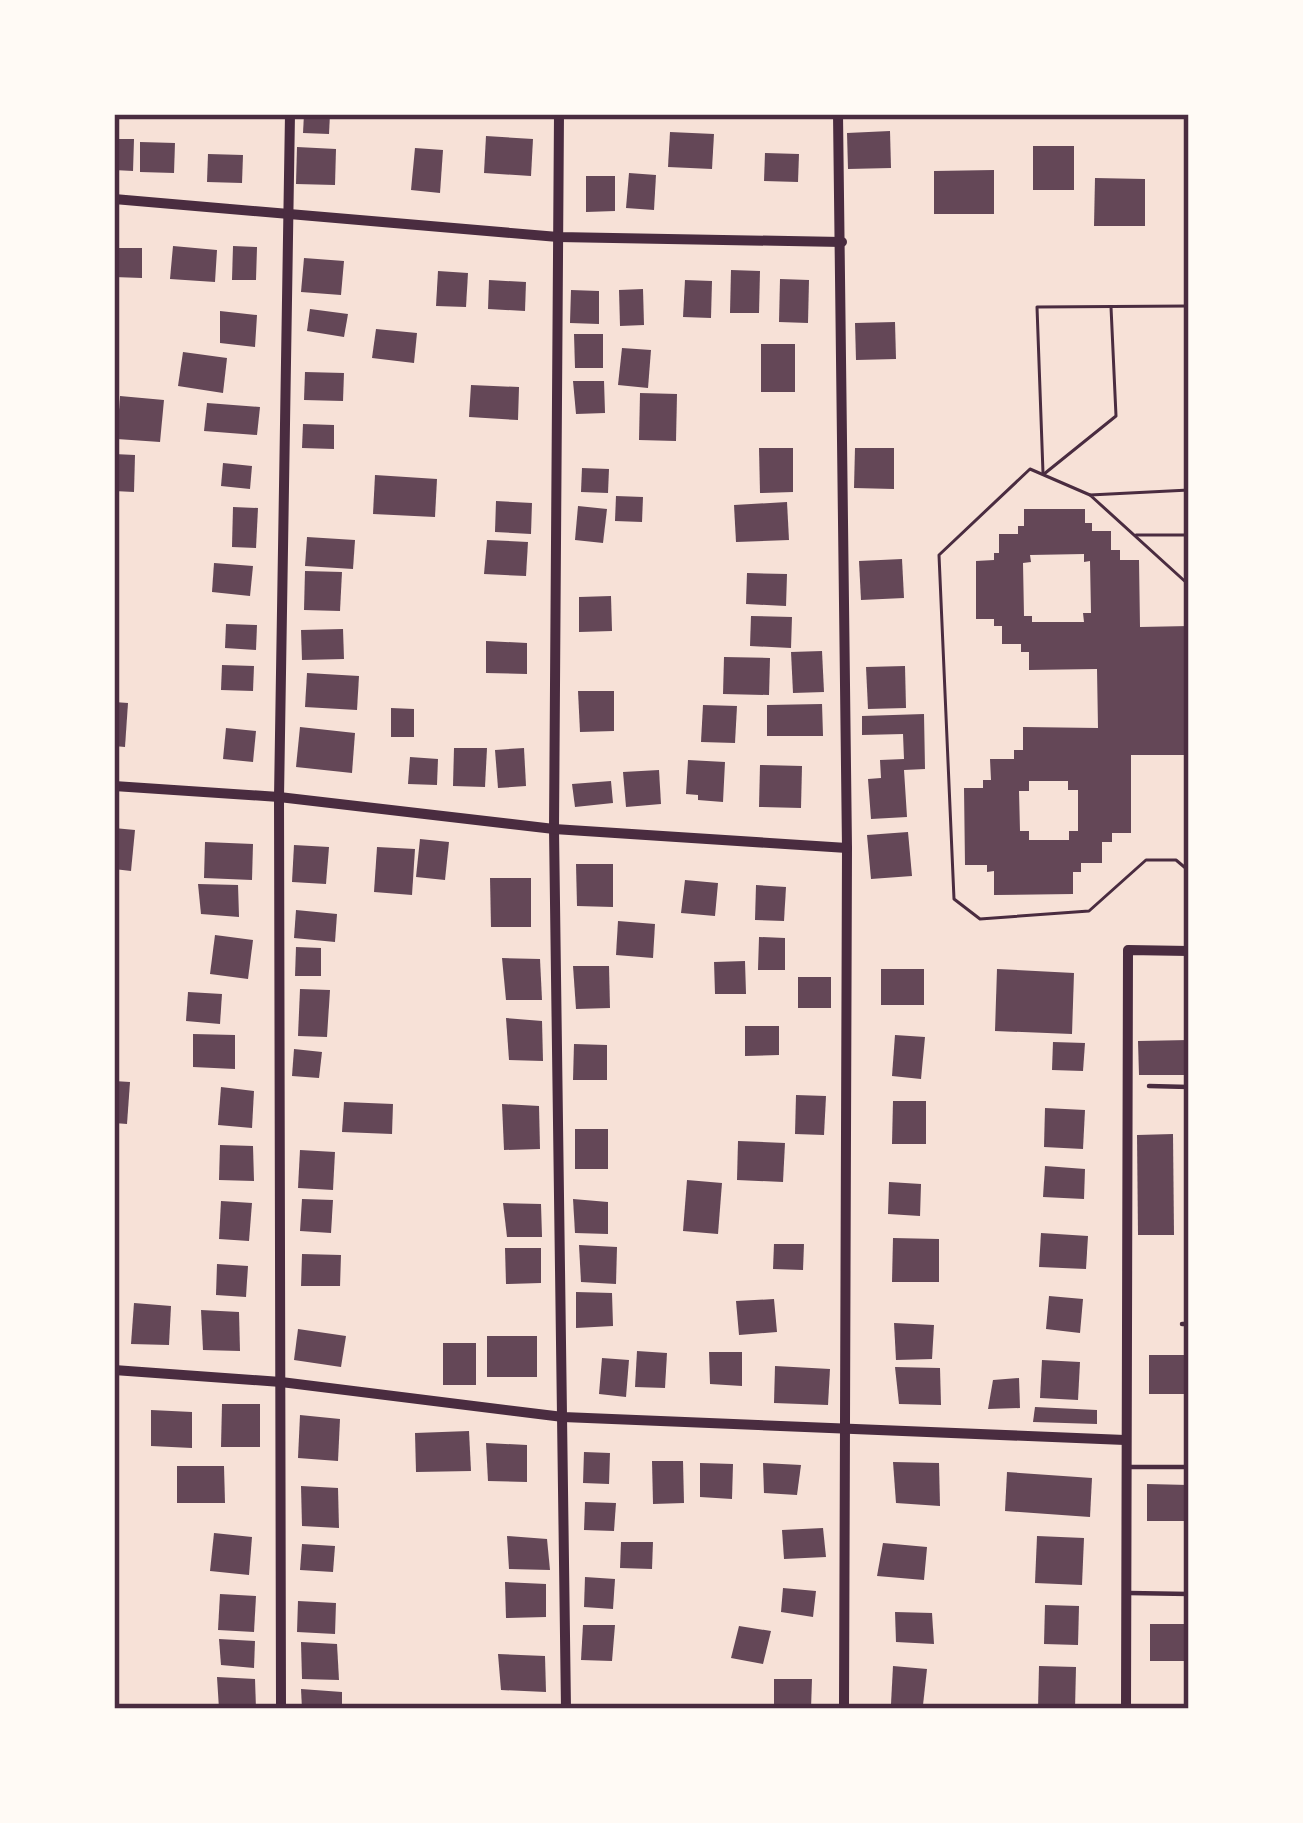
<svg xmlns="http://www.w3.org/2000/svg" width="1303" height="1823" font-family="Ubuntu,sans-serif">
<style>
.building{fill:#644757;fill-rule:evenodd}
.lines{fill:none;stroke-linecap:round;stroke-linejoin:round}
.path{stroke:#4a2c40;stroke-width:3}
.service{stroke:#4a2c40;stroke-width:4.5}
.minor{stroke:#4a2c40;stroke-width:10}
.neatline{fill:none;stroke:#4a2c40;stroke-width:4.5}
</style>
<rect width="100%" height="100%" fill="#f7e1d7"/>
<g class="building">
<path d="M304 114H330L329 134 303 133Z"/>
<path d="M890 131 891 168 848 169 847 133Z"/>
<path d="M670 132 714 134 712 169 668 167Z"/>
<path d="M486 136 533 139 531 176 484 173Z"/>
<path d="M114 139H134L133 171 114 170Z"/>
<path d="M140 142 175 143 174 173 140 172Z"/>
<rect x="1033" y="146" width="41" height="44"/>
<path d="M297 147 336 149 335 185 296 184Z"/>
<path d="M415 148 443 150 440 193 411 190Z"/>
<path d="M765 153 799 154 798 182 764 181Z"/>
<path d="M208 154 243 155 242 183 207 182Z"/>
<path d="M994 170V214H934V171Z"/>
<path d="M629 173 656 175 654 210 626 208Z"/>
<path d="M586 176H615V211L586 212Z"/>
<path d="M1095 178 1145 179V226H1094Z"/>
<path d="M173 246 217 250 215 282 170 279Z"/>
<path d="M233 246 257 247 256 280H232Z"/>
<path d="M114 248H142V278L114 277Z"/>
<path d="M304 258 344 261 341 295 301 292Z"/>
<path d="M731 270 760 271 759 313H730Z"/>
<path d="M438 271 468 273 466 307 436 306Z"/>
<path d="M780 279 809 280 808 323 779 322Z"/>
<path d="M489 280 526 282 525 311 488 309Z"/>
<path d="M685 280 712 281 711 318 683 317Z"/>
<path d="M643 289 644 325 620 326 619 290Z"/>
<path d="M571 290 599 291V324L570 323Z"/>
<path d="M310 309 348 314 344 337 307 331Z"/>
<path d="M220 311 257 315 255 347 220 343Z"/>
<path d="M895 322 896 359 856 360 855 323Z"/>
<path d="M376 329 417 333 414 363 372 358Z"/>
<path d="M574 334H603V368H575Z"/>
<rect x="761" y="344" width="34" height="48"/>
<path d="M622 348 651 350 648 388 618 385Z"/>
<path d="M183 352 227 358 223 393 178 386Z"/>
<path d="M305 372 344 373 343 401 304 400Z"/>
<path d="M573 381H604L605 413 576 414Z"/>
<path d="M471 385 519 387 518 420 469 417Z"/>
<path d="M640 393 677 394 676 441 639 440Z"/>
<path d="M120 396 164 400 160 442 117 439Z"/>
<path d="M207 403 260 407 257 435 204 431Z"/>
<path d="M303 424 334 425V449L302 448Z"/>
<path d="M759 448H793V492L760 493Z"/>
<path d="M855 448H894V489L854 488Z"/>
<path d="M114 454 135 455 134 492 114 491Z"/>
<path d="M223 463 252 466 250 489 221 486Z"/>
<path d="M582 468 609 469 608 493 581 492Z"/>
<path d="M375 475 437 479 435 517 373 514Z"/>
<path d="M616 496 643 497 642 522 615 521Z"/>
<path d="M496 501 532 503 531 534 495 532Z"/>
<path d="M787 502 789 540 736 542 734 505Z"/>
<path d="M578 506 607 509 603 543 575 540Z"/>
<path d="M233 507 258 508 256 548 232 547Z"/>
<path d="M1024 509H1085V523H1092V531H1111V550H1120V560H1139L1140 627 1189 626V755H1131V833H1112V842H1102V863H1081V872H1073V894L994 895V871L987 872V865H965L964 788H983V780H991L990 759H1014V750H1023V727L1098 728 1097 669 1029 670V652H1021V644H1002V626H994V619H976V561L994 560V553H999V534H1018V526H1024ZM1084 554V562L1090 561 1091 613H1083L1084 622H1032V616H1024L1023 563 1031 562 1030 555ZM1029 781H1068V790H1078V831H1069V840H1029V831H1020L1019 791H1029Z"/>
<path d="M307 537 355 540 353 569 305 566Z"/>
<path d="M487 540 528 542 526 576 484 574Z"/>
<path d="M902 559 904 598 861 600 859 561Z"/>
<path d="M214 563 253 566 250 596 212 592Z"/>
<path d="M305 571 342 572 340 611 304 610Z"/>
<path d="M747 573 787 574 786 606 746 604Z"/>
<path d="M611 596 612 631 579 632V597Z"/>
<path d="M751 616 792 617 791 648 750 646Z"/>
<path d="M226 624 257 625 256 650 225 648Z"/>
<path d="M343 629 344 659 302 660 301 630Z"/>
<path d="M486 641 527 643V674L486 673Z"/>
<path d="M822 651 824 692 793 693 791 652Z"/>
<path d="M724 657 770 658 769 695 723 694Z"/>
<path d="M222 665 254 666 253 691 221 690Z"/>
<path d="M905 666 906 708 868 709 866 667Z"/>
<path d="M307 673 359 676 357 710 305 707Z"/>
<path d="M578 691H614V731L580 732Z"/>
<path d="M114 702 128 703 125 747 114 746Z"/>
<path d="M822 704 823 736H767V705Z"/>
<path d="M703 705 737 706 735 743 701 742Z"/>
<path d="M391 708 414 709V737H391Z"/>
<path d="M924 714 925 769 904 770 907 817 871 819 868 779 881 778 880 760 904 759 903 734 862 735V716Z"/>
<path d="M300 727 355 733 352 773 296 767Z"/>
<path d="M226 728 256 731 253 762 223 759Z"/>
<path d="M454 748H487L485 787 453 786Z"/>
<path d="M524 748 526 786 498 788 495 750Z"/>
<path d="M410 757 438 759 437 785 408 784Z"/>
<path d="M688 760 725 762 723 802 698 800V795L686 794Z"/>
<path d="M760 765 802 766 801 808 759 807Z"/>
<path d="M659 770 661 804 626 807 623 772Z"/>
<path d="M611 781 613 803 575 807 572 784Z"/>
<path d="M114 828 135 830 131 871 114 869Z"/>
<path d="M908 832 912 876 871 879 867 835Z"/>
<path d="M420 839 449 842 445 880 416 877Z"/>
<path d="M205 842 253 844 252 880 204 878Z"/>
<path d="M294 845 329 847 326 884 292 882Z"/>
<path d="M377 847 415 849 412 895 374 892Z"/>
<path d="M576 864H613V907L577 906Z"/>
<path d="M490 878H531V927H491Z"/>
<path d="M685 880 718 883 715 916 681 913Z"/>
<path d="M198 884 238 885 239 917 201 914Z"/>
<path d="M756 885 786 887 784 921 755 920Z"/>
<path d="M296 910 337 914 335 942 294 938Z"/>
<path d="M618 921 655 924 653 958 616 955Z"/>
<path d="M215 935 253 940 248 979 210 974Z"/>
<path d="M759 937 785 938V970H758Z"/>
<path d="M296 947 321 948V976H295Z"/>
<path d="M502 958 540 959 542 1000H506Z"/>
<path d="M745 961 746 994H715L714 962Z"/>
<path d="M573 966H609L610 1008 576 1009Z"/>
<rect x="881" y="969" width="43" height="36"/>
<path d="M997 969 1074 973 1072 1034 995 1031Z"/>
<rect x="798" y="977" width="33" height="31"/>
<path d="M300 989 330 990 327 1037 298 1036Z"/>
<path d="M188 992 222 994 220 1024 186 1021Z"/>
<path d="M506 1018 542 1021 543 1061 509 1060Z"/>
<path d="M745 1026H779V1055L745 1056Z"/>
<path d="M193 1034 235 1035V1069L193 1067Z"/>
<path d="M895 1035 925 1037 921 1079 892 1076Z"/>
<path d="M1189 1040V1075H1139L1138 1041Z"/>
<path d="M1053 1042 1085 1043 1083 1071 1052 1070Z"/>
<path d="M574 1044 607 1045V1080H573Z"/>
<path d="M294 1049 322 1052 319 1078 292 1076Z"/>
<path d="M114 1081 130 1082 127 1124 114 1123Z"/>
<path d="M221 1087 254 1091 252 1128 218 1125Z"/>
<path d="M796 1095 826 1096 824 1135 795 1134Z"/>
<path d="M893 1101H926V1144H892Z"/>
<path d="M344 1102 393 1104 392 1134 342 1132Z"/>
<path d="M502 1104 539 1106 540 1149 504 1150Z"/>
<path d="M1045 1108 1085 1110 1083 1149 1044 1147Z"/>
<rect x="575" y="1129" width="33" height="40"/>
<path d="M1173 1134 1174 1235H1138L1137 1135Z"/>
<path d="M738 1141 785 1143 783 1182 737 1180Z"/>
<path d="M220 1145 253 1146 254 1181 219 1180Z"/>
<path d="M300 1150 335 1152 333 1190 298 1188Z"/>
<path d="M1045 1166 1085 1169 1084 1199 1043 1197Z"/>
<path d="M687 1180 722 1183 718 1234 683 1231Z"/>
<path d="M889 1182 921 1184 920 1216 888 1214Z"/>
<path d="M302 1199 333 1200 331 1233 300 1231Z"/>
<path d="M573 1199 608 1202V1234L575 1233Z"/>
<path d="M221 1201 252 1203 249 1241 219 1239Z"/>
<path d="M503 1203 541 1204 542 1237H507Z"/>
<path d="M1041 1233 1088 1236 1086 1269 1039 1267Z"/>
<path d="M893 1238 939 1239V1282H892Z"/>
<path d="M774 1244H804L803 1270 773 1269Z"/>
<path d="M579 1245 617 1247 616 1284 581 1282Z"/>
<path d="M505 1248H541V1283L506 1284Z"/>
<path d="M302 1254 341 1255 340 1286H301Z"/>
<path d="M217 1264 248 1266 246 1297 216 1295Z"/>
<path d="M576 1292 612 1293 613 1326 576 1328Z"/>
<path d="M1049 1296 1083 1299 1080 1333 1046 1329Z"/>
<path d="M774 1299 777 1332 739 1335 736 1301Z"/>
<path d="M134 1303 171 1306 169 1345 131 1344Z"/>
<path d="M201 1310 239 1312 240 1351 203 1350Z"/>
<path d="M894 1323 934 1325 932 1359 896 1360Z"/>
<path d="M298 1329 346 1336 341 1367 294 1360Z"/>
<rect x="487" y="1336" width="50" height="41"/>
<rect x="443" y="1343" width="33" height="42"/>
<path d="M637 1351 667 1353 665 1388 635 1387Z"/>
<path d="M709 1352H742V1386L710 1384Z"/>
<rect x="1149" y="1355" width="40" height="39"/>
<path d="M602 1358 629 1360 626 1397 599 1394Z"/>
<path d="M1042 1360 1080 1362 1078 1400 1040 1398Z"/>
<path d="M775 1366 830 1369 828 1405 774 1403Z"/>
<path d="M895 1367 940 1368 941 1405 899 1404Z"/>
<path d="M1019 1378 1020 1408 988 1409 993 1380Z"/>
<path d="M222 1404H260V1447H221Z"/>
<path d="M1035 1407 1097 1410V1424L1033 1422Z"/>
<path d="M151 1410 192 1412V1448L151 1446Z"/>
<path d="M300 1415 340 1419 338 1461 298 1458Z"/>
<path d="M469 1431 471 1471 416 1472 415 1433Z"/>
<path d="M486 1443 527 1445V1482L488 1481Z"/>
<path d="M584 1452 610 1453 609 1484 583 1483Z"/>
<path d="M652 1461H683L684 1503 653 1504Z"/>
<path d="M893 1462 939 1463 940 1506 896 1503Z"/>
<path d="M700 1463 733 1464 732 1499 700 1497Z"/>
<path d="M763 1463 801 1465 797 1495 764 1493Z"/>
<path d="M177 1466H224L225 1503H177Z"/>
<path d="M1007 1472 1092 1478 1090 1517 1005 1511Z"/>
<path d="M1147 1484 1189 1485V1521H1147Z"/>
<path d="M301 1486 338 1488 339 1528 302 1526Z"/>
<path d="M585 1502 616 1503 614 1531 584 1530Z"/>
<path d="M823 1528 826 1557 784 1559 782 1530Z"/>
<path d="M214 1533 252 1537 249 1575 210 1571Z"/>
<path d="M507 1536 547 1539 550 1570 509 1569Z"/>
<path d="M1037 1536 1084 1538 1082 1585 1035 1583Z"/>
<path d="M621 1542H653L652 1569 620 1568Z"/>
<path d="M883 1543 927 1547 924 1580 877 1576Z"/>
<path d="M302 1544 335 1546 333 1572 300 1570Z"/>
<path d="M585 1577 615 1579 613 1609 584 1607Z"/>
<path d="M505 1582 546 1584V1617L506 1618Z"/>
<path d="M783 1588 816 1591 813 1617 781 1612Z"/>
<path d="M220 1594 256 1596 254 1632 218 1630Z"/>
<path d="M298 1601 336 1603 335 1634 297 1632Z"/>
<path d="M1045 1605 1079 1606 1078 1645 1044 1644Z"/>
<path d="M895 1612 932 1613 934 1644 896 1642Z"/>
<rect x="1150" y="1624" width="39" height="37"/>
<path d="M583 1625H615L612 1661 581 1660Z"/>
<path d="M739 1626 771 1631 763 1664 731 1658Z"/>
<path d="M219 1639 255 1641 254 1668 221 1665Z"/>
<path d="M301 1642 337 1644 339 1680 302 1679Z"/>
<path d="M498 1654 545 1656 546 1692 501 1690Z"/>
<path d="M893 1666 927 1669 923 1705 891 1704Z"/>
<path d="M1039 1666 1076 1667 1075 1709H1038Z"/>
<path d="M217 1677 255 1679 256 1709H219Z"/>
<path d="M774 1679H812L811 1709H774Z"/>
<path d="M301 1689 342 1692V1709H302Z"/>
</g>
<g class="lines">
<g class="path">
<path d="M1043 473 1037 307 1189 306"/>
<path d="M1044 474 1116 416 1111 307"/>
<path d="M1189 490 1090 495 1189 585"/>
<path d="M1090 495 1030 469 939 555 954 899 980 919 1089 911 1146 860H1176L1189 871"/>
<path d="M1136 535H1189"/>
</g>
<g class="service">
<path d="M1149 1086 1189 1087"/>
<path d="M1182 1324H1189"/>
<path d="M1129 1467H1189"/>
<path d="M1129 1593 1189 1594"/>
</g>
<g class="minor">
<path d="M559 114 554 829 566 1709"/>
<path d="M838 114 847 848 844 1709"/>
<path d="M114 199 558 237 842 242"/>
<path d="M114 786 279 797 554 829 847 848"/>
<path d="M114 1370 281 1382 563 1417 1125 1440"/>
<path d="M281 1709 279 797 290 114"/>
<path d="M1126 1709 1128 950 1189 951"/>
</g>
</g>
<rect width="1303" height="1823" fill="none" stroke="#fffaf5" stroke-width="234"/>
<rect x="117" y="117" width="1069" height="1589" class="neatline"/>
</svg>
